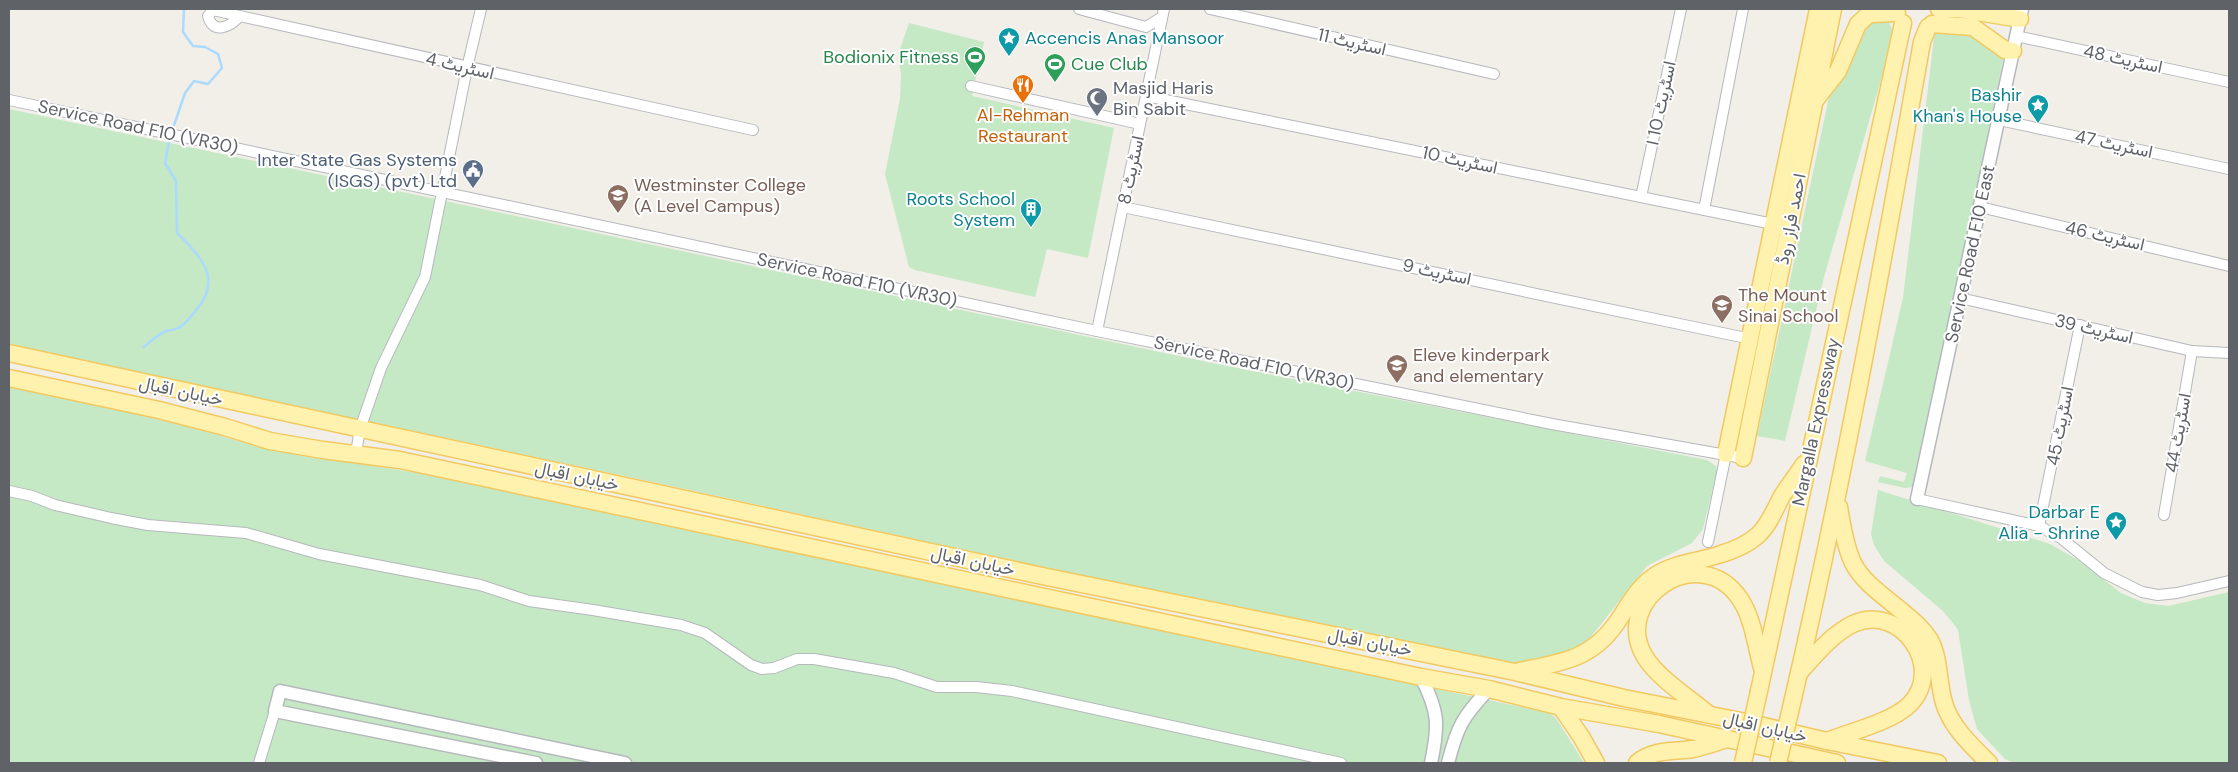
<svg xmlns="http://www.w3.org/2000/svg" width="2238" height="772" font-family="'DM Sans',Vazirmatn,sans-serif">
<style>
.green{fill:#c5e8c5}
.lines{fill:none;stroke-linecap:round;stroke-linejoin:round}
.stream{stroke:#aadaff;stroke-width:2.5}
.minor-casing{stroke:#b5b8bc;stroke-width:12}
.tertiary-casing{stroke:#b5b8bc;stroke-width:15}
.primary-casing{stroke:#f2c960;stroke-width:19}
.minor{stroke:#fff;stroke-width:10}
.tertiary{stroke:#fff;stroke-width:12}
.primary{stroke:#fff2af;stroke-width:16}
.primary-bridge-casing{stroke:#f2c960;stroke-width:19;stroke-linecap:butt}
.primary-bridge{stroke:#fff2af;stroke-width:16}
.labels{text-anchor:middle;stroke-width:4;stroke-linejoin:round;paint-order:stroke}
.culture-label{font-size:18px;fill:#0d838f;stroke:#fff;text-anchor:end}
.street-label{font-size:18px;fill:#5f6368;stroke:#fff}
.leisure-label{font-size:18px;fill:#27864d;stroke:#fff;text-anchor:end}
.worship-label{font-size:18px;fill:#5b616d;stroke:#fff;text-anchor:start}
.food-label{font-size:18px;fill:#c56008;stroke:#fff}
.service-label{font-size:18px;fill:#4e5e75;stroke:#fff;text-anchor:end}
.education-label{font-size:18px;fill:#785e54;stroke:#fff;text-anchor:start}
</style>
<rect width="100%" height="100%" fill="#f1efe8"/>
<g class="green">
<path d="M1880 20 1889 22 1894 35 1824 277 1785 441 1757 436 1829 97 1866 30 1873 21Z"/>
<path d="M909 23 984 42 972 96 1114 128 1088 258 1047 249 1035 297 915 270 909 267 885 174 900 99 901 75 898 55Z"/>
<path d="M1935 29 1970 31 2000 55 2003 60 1917 478 1912 487 1905 488 1878 482 1880 476 1904 482 1907 473 1865 461 1903 298Z"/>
<path d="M9 109 1217 364 1707 460 1716 466 1717 471 1703 529 1692 543 1647 566 1586 643 1515 672C1013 559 512 450 9 347Z"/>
<path d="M9 383 197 429 262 448 442 477 1549 713 1556 718 1584 763H9Z"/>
<path d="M1878 490 2050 544 2078 560 2121 593 2145 603 2168 606 2229 592V763H2014L2005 759 1977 729 1969 700 1958 630 1953 623 1943 611 1884 561 1874 545 1871 534Z"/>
</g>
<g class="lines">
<g class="stream">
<path d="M172 131 185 93 194 81 208 84 222 68 218 54 205 47 193 46 183 32 184 9"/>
<path d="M144 347C151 341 157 335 166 331 170 330 174 330 178 328 185 325 192 315 197 309 223 278 200 256 177 233L176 181 165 163 170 136"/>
</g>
<g class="minor-casing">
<g id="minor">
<path d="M1079 9 1146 27 1162 17"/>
<path d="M1210 9 1494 74"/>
<path d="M238 18C228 28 213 34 208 16L213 10 753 130"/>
<path d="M2016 36 2229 82"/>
<path d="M971 86 1140 124"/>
<path d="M1146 96 1773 224"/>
<path d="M9 100 1097 331 1552 424 1743 458"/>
<path d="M1999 120 2229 169"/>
<path d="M1641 197 1681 9"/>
<path d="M1123 207 1751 339"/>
<path d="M1980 207 2229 266"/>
<path d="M1704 210 1743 9"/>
<path d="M1960 298 2192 351 2229 353"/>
<path d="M1097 331 1164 9"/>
<path d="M356 453 360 429 381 368 425 277 467 68 481 9"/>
<path d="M9 491 32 496 55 505 111 518 148 525 246 533 319 554 480 585 529 601 593 610 681 625 705 633 751 665 762 669 774 668 797 659H814L894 673 937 687H976L1012 691 1341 763"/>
<path d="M1917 499 2039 526 2061 538 2104 573 2142 592 2158 595 2177 593 2229 581"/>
<path d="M2164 515 2192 351"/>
<path d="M2039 526 2080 325"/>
<path d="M1708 542 1726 454"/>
<path d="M259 763 275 711"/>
</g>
</g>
<g class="tertiary-casing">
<g id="tertiary">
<path d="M1917 499 2022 9"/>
<path d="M1421 677C1439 712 1439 725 1431 763"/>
<path d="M536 763 275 711 280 691 625 763"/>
<path d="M1448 763C1457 727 1463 716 1489 689"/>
</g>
</g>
<g class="primary-casing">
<g id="primary">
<path d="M1939 9H1959L2020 19"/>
<path d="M1932 24 1973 27 2005 50 2013 51"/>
<path d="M1817 98 1838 71 1858 24 1869 14 1897 13"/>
<path d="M9 353 1047 577 1515 672 1624 698 1751 723 1827 741 1938 763"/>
<path d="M9 378 159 410 225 427 270 441 323 450 400 460 1421 677 1489 689 1561 707 1659 724 1837 763"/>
<path d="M1726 454 1818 9"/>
<path d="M1743 458 1833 9"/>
<path d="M1839 507C1842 525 1845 546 1853 563 1862 581 1882 595 1898 608 1910 618 1922 627 1930 640 1940 659 1938 683 1944 703 1951 727 1972 746 1989 763"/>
<path d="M1519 671C1559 663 1590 660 1615 625 1628 607 1637 587 1656 575 1675 563 1697 562 1718 555 1732 551 1747 545 1758 535 1769 525 1775 509 1782 496 1789 485 1797 475 1804 464"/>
<path d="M1800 672C1815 655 1832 634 1853 624 1900 602 1946 667 1910 704 1894 721 1850 732 1827 741"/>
<path d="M1759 691 1903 23"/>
<path d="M1793 699C1843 482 1883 262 1922 42L1928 27"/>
<path d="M1561 707 1582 738 1596 763"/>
<path d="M1707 713C1688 697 1658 678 1645 657 1610 599 1700 539 1740 599 1753 618 1756 646 1762 668"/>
<path d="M1637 763C1653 749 1673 752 1693 749 1703 747 1714 743 1724 740"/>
</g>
</g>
<use href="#minor" class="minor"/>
<use href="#tertiary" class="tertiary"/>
<use href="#primary" class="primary"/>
<g class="primary-bridge-casing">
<g id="primary-bridge">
<path d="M1743 763 1759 691"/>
<path d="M1778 763 1793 699"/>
</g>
</g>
<use href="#primary-bridge" class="primary-bridge"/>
</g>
<defs>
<g id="sight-pin" transform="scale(1.125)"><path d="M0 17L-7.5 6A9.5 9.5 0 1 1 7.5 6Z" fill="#0f9aa8" stroke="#fff"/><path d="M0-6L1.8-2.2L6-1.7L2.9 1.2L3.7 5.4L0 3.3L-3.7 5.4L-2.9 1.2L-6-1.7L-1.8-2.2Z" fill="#fff"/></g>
<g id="stadium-pin" transform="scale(1.125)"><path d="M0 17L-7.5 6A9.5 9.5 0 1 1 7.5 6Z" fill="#2e9e5b" stroke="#fff"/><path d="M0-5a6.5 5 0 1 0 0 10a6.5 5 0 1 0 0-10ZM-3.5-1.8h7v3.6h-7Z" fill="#fff"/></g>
<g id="restaurant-pin" transform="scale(1.125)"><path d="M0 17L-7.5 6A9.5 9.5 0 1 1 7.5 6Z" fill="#e8710a" stroke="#fff"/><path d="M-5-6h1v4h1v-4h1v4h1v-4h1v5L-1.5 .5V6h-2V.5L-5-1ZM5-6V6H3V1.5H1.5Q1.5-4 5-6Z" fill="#fff"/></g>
<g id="mosque-pin" transform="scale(1.125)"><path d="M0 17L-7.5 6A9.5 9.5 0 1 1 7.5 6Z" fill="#6b7280" stroke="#fff"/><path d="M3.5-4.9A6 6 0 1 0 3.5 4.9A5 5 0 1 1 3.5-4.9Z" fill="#fff"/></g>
<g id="civic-pin" transform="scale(1.125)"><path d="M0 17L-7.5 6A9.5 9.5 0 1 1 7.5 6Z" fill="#5c6f8a" stroke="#fff"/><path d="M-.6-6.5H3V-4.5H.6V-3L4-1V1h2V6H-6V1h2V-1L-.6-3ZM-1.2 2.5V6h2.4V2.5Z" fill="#fff"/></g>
<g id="university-pin" transform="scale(1.125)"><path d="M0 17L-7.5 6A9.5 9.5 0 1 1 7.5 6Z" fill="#8d6e63" stroke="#fff"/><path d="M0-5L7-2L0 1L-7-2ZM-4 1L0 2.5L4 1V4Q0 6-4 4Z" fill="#fff"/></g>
<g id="building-pin" transform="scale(1.125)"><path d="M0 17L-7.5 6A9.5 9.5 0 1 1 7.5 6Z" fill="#0f9aa8" stroke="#fff"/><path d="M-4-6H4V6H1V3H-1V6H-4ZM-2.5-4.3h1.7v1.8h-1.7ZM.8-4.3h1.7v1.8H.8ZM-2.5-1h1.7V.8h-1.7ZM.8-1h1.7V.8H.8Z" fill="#fff"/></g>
<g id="school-pin" transform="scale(1.125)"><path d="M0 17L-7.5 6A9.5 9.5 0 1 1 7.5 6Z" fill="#8d6e63" stroke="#fff"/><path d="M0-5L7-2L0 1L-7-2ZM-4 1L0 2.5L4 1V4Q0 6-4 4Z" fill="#fff"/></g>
</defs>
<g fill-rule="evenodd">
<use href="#sight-pin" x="1009" y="38"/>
<use href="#stadium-pin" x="975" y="57"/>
<use href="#stadium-pin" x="1055" y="64"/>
<use href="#restaurant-pin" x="1023" y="85"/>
<use href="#mosque-pin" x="1097" y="98"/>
<use href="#sight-pin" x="2038" y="105"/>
<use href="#civic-pin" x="473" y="170"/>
<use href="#university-pin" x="618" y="195"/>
<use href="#building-pin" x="1031" y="209"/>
<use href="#school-pin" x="1722" y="305"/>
<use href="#school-pin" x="1397" y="365"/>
<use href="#sight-pin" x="2116" y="522"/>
</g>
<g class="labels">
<g class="culture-label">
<text x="1025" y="44" text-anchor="start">Accencis Anas Mansoor</text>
<text x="2022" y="101">Bashir<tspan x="2022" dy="21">Khan's House</tspan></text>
<text x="1015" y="205">Roots School<tspan x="1015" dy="21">System</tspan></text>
<text x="2100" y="518">Darbar E<tspan x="2100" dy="21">Alia - Shrine</tspan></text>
</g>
<g class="street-label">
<text transform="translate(1352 42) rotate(13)" y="6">اسٹریٹ 11</text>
<text transform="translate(2123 59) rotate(12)" y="6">اسٹریٹ 48</text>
<text transform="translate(460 66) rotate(13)" y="6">اسٹریٹ 4</text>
<text transform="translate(1661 103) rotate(-78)" y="6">اسٹریٹ 10 ا</text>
<text transform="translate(138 127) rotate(12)" y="6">Service Road F10 (VR30)</text>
<text transform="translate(2114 144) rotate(12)" y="6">اسٹریٹ 47</text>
<text transform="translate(1460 160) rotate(12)" y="6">اسٹریٹ 10</text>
<text transform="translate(1131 170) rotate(-78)" y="6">اسٹریٹ 8</text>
<text transform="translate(1791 219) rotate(-79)" y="6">احمد فراز روڈ</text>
<text transform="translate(2105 236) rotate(13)" y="6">اسٹریٹ 46</text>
<text transform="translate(1970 254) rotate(-78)" y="6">Service Road F10 East</text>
<text transform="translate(1437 272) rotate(12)" y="6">اسٹریٹ 9</text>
<text transform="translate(857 280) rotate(12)" y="6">Service Road F10 (VR30)</text>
<text transform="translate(2094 329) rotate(13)" y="6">اسٹریٹ 39</text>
<text transform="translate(1254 363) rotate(12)" y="6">Service Road F10 (VR30)</text>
<text transform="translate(181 391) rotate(12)" y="6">خیابان اقبال</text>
<text transform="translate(1816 422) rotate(-78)" y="6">Margalla Expressway</text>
<text transform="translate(2060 426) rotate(-79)" y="6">اسٹریٹ 45</text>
<text transform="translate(2178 433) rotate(-80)" y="6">اسٹریٹ 44</text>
<text transform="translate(577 476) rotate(12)" y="6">خیابان اقبال</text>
<text transform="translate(973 561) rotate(12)" y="6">خیابان اقبال</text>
<text transform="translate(1370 642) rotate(11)" y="6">خیابان اقبال</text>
<text transform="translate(1765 727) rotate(13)" y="6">خیابان اقبال</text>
</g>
<g class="leisure-label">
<text x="959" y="63">Bodionix Fitness</text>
<text x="1071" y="70" text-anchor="start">Cue Club</text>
</g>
<g class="worship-label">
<text x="1113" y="94">Masjid Haris<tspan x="1113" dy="21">Bin Sabit</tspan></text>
</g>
<g class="food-label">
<text x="1023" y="121">Al-Rehman<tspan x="1023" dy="21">Restaurant</tspan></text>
</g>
<g class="service-label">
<text x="457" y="166">Inter State Gas Systems<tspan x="457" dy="21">(ISGS) (pvt) Ltd</tspan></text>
</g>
<g class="education-label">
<text x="634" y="191">Westminster College<tspan x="634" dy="21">(A Level Campus)</tspan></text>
<text x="1738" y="301">The Mount<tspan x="1738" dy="21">Sinai School</tspan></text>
<text x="1413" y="361">Eleve kinderpark<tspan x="1413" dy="21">and elementary</tspan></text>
</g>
</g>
<rect width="2238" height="772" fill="none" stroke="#5f6368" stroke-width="20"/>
</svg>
